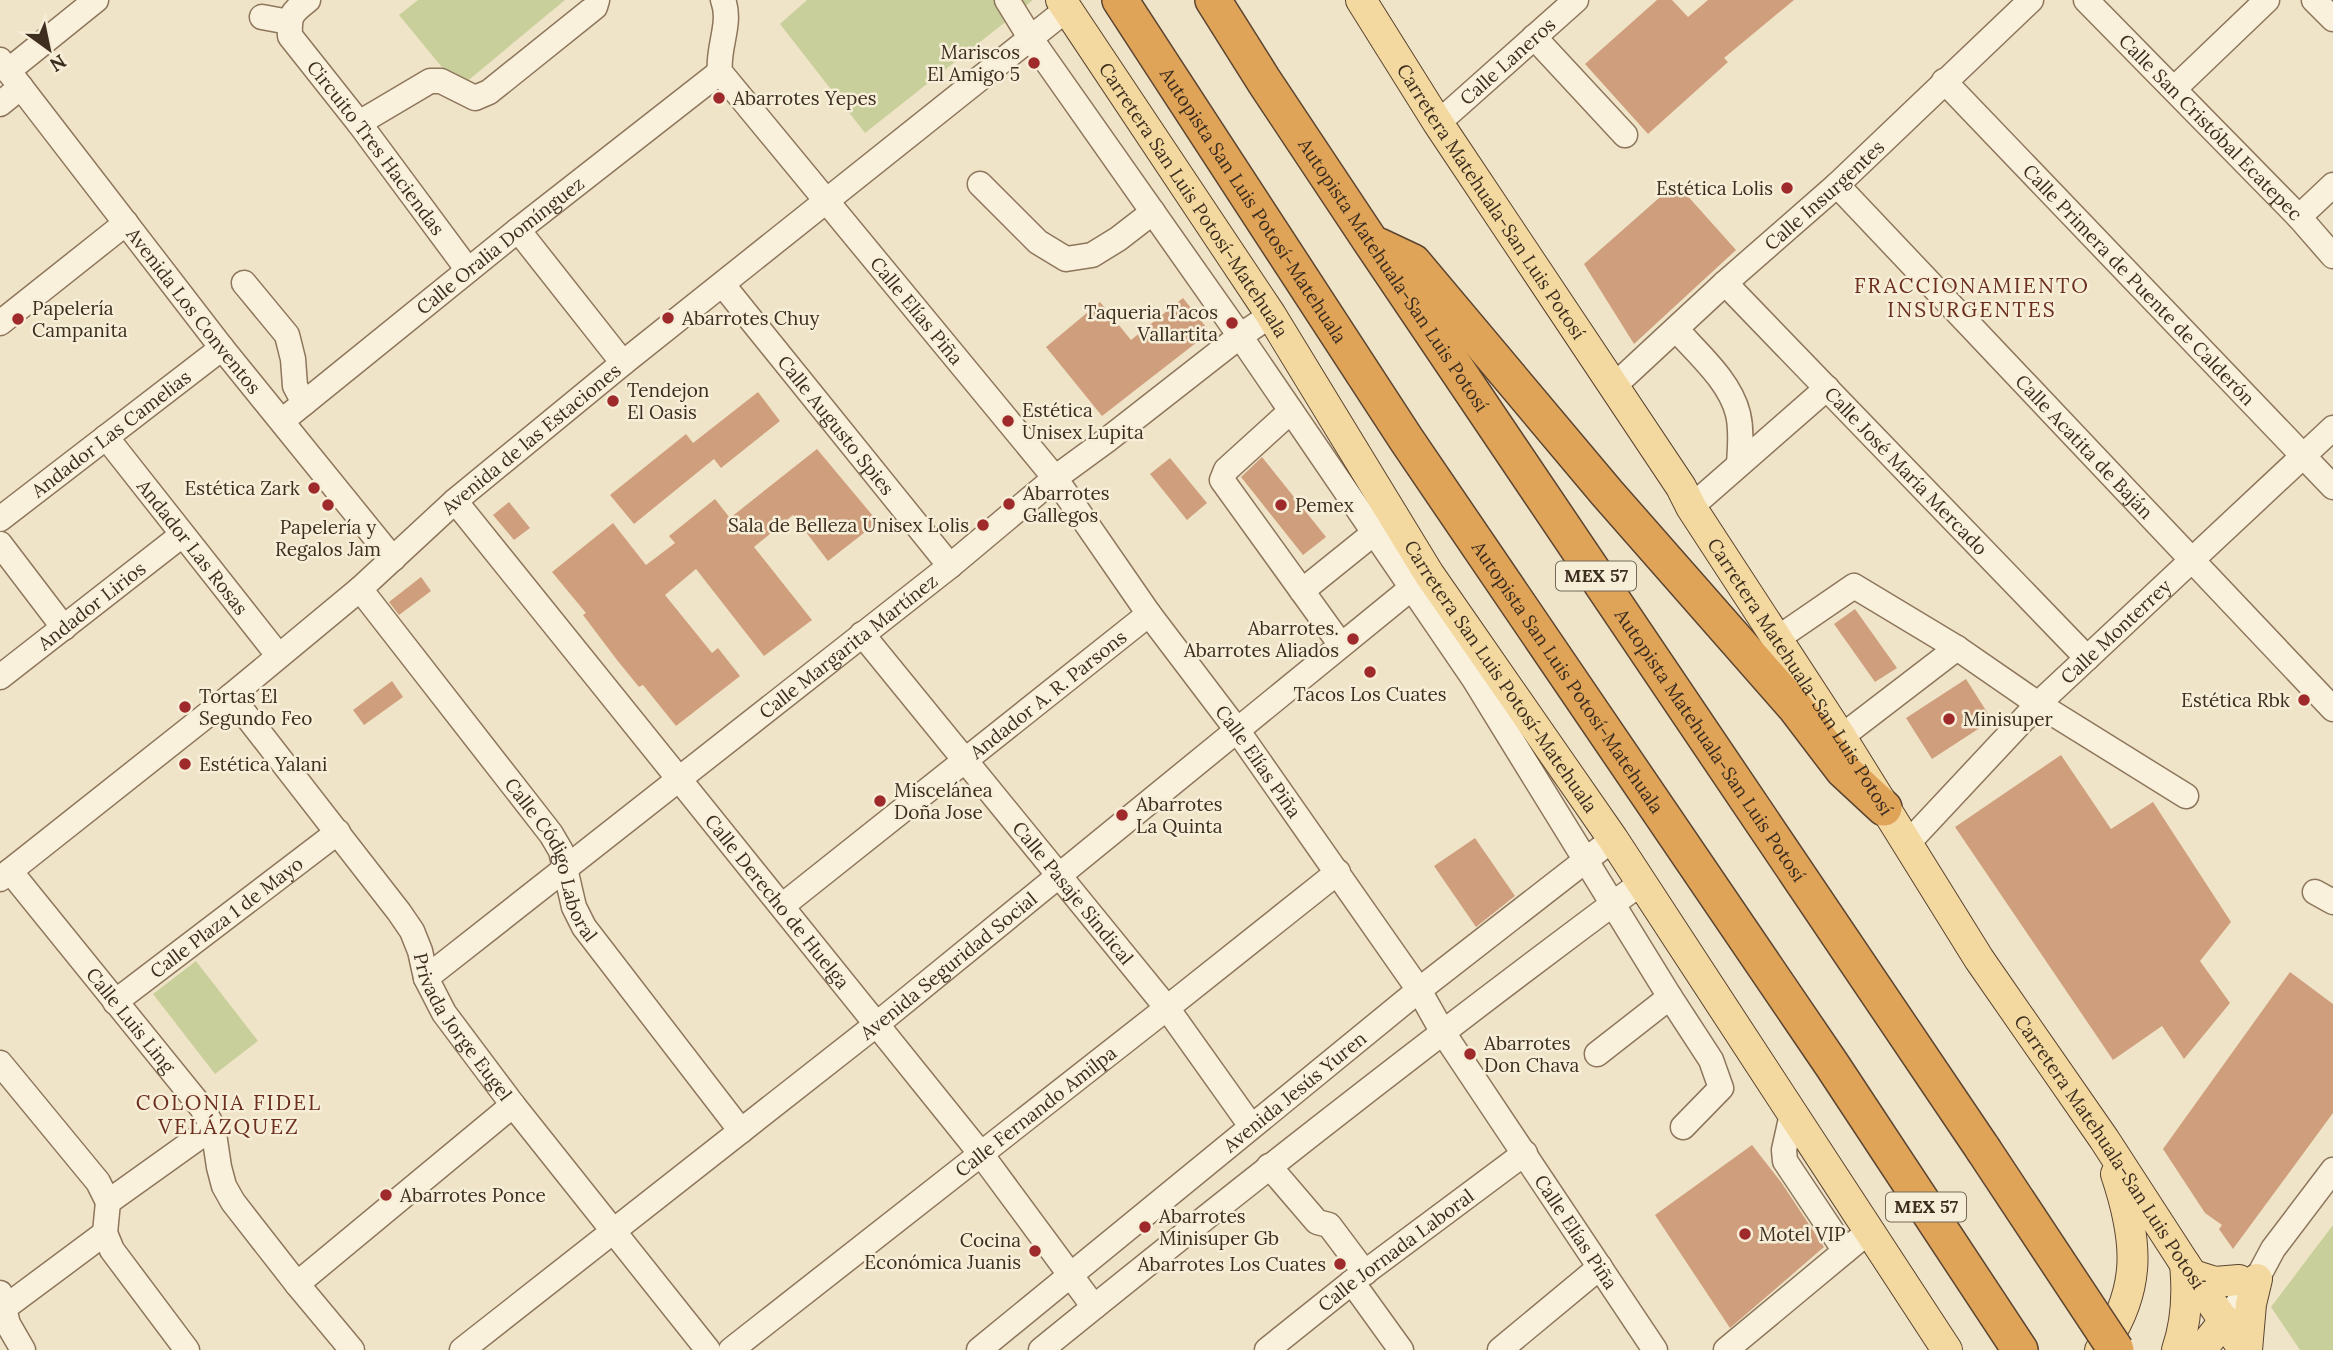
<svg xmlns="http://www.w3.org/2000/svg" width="2333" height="1350" font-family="Lora,serif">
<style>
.green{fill:#c9cf9b}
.building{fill:#cf9f7d}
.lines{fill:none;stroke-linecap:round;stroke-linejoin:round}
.minor-casing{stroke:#8d765c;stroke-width:27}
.major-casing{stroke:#5b4430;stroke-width:32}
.highway-casing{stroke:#5b4430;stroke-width:38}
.minor{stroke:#faf1dc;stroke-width:24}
.major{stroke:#f3d9a0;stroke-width:30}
.highway{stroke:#e0a458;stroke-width:35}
.highway-bridge-casing{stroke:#5b4430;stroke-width:38;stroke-linecap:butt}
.highway-bridge{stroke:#e0a458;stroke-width:35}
.poi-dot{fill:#9e2a2b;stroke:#f7eed8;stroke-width:2.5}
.labels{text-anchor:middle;stroke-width:5;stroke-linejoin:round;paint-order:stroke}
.shield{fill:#f7eed8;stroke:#756857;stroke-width:2}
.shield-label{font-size:18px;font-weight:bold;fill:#3d2e20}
.poi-label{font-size:19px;fill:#3d2e20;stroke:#f7eed8;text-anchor:start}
.street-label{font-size:19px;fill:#3d2e20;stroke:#f7eed8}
.neighbourhood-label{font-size:21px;letter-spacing:2px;fill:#6b2e1e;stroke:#f7eed8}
</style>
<rect width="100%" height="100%" fill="#f0e4c8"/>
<g class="green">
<path d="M418 0H565L459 88 399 15Z"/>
<path d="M807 0H1033L865 133 780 24Z"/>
<path d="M196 961 258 1041 215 1074 153 994Z"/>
<path d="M2333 1225V1350H2300L2271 1307Z"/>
</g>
<g class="building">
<path d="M1657 0H1672L1688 17 1708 0H1794L1724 58 1728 62 1648 134 1585 64Z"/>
<path d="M1676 183 1736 250 1634 344 1584 264Z"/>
<path d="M1183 298 1210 332 1102 416 1046 347 1100 302 1131 340Z"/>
<path d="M758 392 780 421 721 468 714 459 634 524 610 495 686 434 693 443Z"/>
<path d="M817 449 878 522 828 561 793 515 754 547 812 620 764 656 696 569 665 595 712 653 718 648 740 676 676 726 643 685 639 687 617 660 583 615 586 613 552 572 613 523 646 565 675 543 669 536 715 499 730 518Z"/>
<path d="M1262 457 1326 537 1303 555 1241 477Z"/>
<path d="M1170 458 1207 503 1187 520 1150 474Z"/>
<path d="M509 502 530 528 514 540 493 515Z"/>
<path d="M421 577 431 591 399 615 389 602Z"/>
<path d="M1855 609 1897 668 1875 682 1834 624Z"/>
<path d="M1966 679 1992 720 1932 759 1906 718Z"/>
<path d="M392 681 403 697 364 725 353 710Z"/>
<path d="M2061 755 2111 829 2153 802 2231 922 2200 961 2230 1003 2184 1059 2162 1026 2113 1060 1955 827Z"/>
<path d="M1475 838 1515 896 1476 927 1434 866Z"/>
<path d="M2290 972 2333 1004V1113L2233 1249 2219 1229 2222 1225 2205 1213 2163 1149Z"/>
<path d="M1752 1145 1781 1182 1824 1247 1730 1328 1655 1215Z"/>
</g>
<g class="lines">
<g class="minor-casing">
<g id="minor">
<path id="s1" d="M308 0C292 13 289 14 290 36L359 123 468 270"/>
<path id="s2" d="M723 0C732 23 717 48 720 72L1055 478 1149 614 1237 730 1419 990 1442 1031 1655 1350"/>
<path d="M1007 0 1031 39 1240 336 1474 679 1670 997 1597 1054"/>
<path id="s3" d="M2086 0 2299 217 2333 256"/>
<path d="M2314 0 2333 19"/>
<path d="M262 17 289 22"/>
<path d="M1534 37 1625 135"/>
<path id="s4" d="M0 60 222 348 393 559"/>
<path d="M8 71 96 0"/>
<path id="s5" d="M1944 81 2333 487"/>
<path d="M2174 89 2267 0"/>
<path d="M0 104 21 87"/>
<path d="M359 123 430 81H441L475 98 489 92 595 7 597 0"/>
<path id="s6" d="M1438 123 1576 0"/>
<path d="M980 184 1038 242 1066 259 1092 255 1118 239 1153 212"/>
<path id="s7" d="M1837 185 2333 709"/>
<path d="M2299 217 2333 185"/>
<path d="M518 230 623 363"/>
<path d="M244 283 287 335 293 359 295 386 304 403"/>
<path id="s8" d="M1725 283 2087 658"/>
<path id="s9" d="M723 285 950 566"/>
<path d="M0 323 126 223"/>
<path d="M1676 329C1698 354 1730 381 1738 414 1742 431 1740 448 1739 464"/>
<path id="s10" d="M1614 386 1725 283 1837 185 2031 0"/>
<path d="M1291 411 1226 470 1222 480 1341 645"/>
<path id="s11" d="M282 421 518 230 720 72"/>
<path id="s12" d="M106 437 278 655"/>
<path id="s13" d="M455 501 981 1154 1094 1307"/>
<path d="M1691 507 1827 388"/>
<path id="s14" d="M0 519 222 348"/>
<path d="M0 544 64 628"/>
<path id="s15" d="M360 589 551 834 561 851 574 907 584 927 741 1131"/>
<path d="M1302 591 1374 533"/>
<path id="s16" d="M862 634 1167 1008 1251 1126"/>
<path d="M1778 638 1854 586 1957 648 2038 704 2186 796"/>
<path id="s17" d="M0 677 182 535"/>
<path id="s18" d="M231 696 399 912 412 931 420 951 426 978 444 1013 513 1105 708 1350"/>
<path d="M1841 737 1957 648"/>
<path id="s19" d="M1907 844 2038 704 2333 428"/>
<path id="s20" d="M10 871 202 1108 213 1127 219 1167 224 1186 233 1202 297 1284 352 1350"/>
<path id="s21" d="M0 879 231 696 360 589 455 501 623 363 1067 9"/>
<path d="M2315 892 2333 902"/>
<path id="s22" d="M782 906 1149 614"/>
<path id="s23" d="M426 978 950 566 1055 478 1107 440 1240 336 1271 315"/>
<path d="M1670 997 1711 1060 1721 1088 1683 1127"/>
<path id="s24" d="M115 1002 338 832"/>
<path d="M0 1063 98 1182 108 1202 105 1233 112 1250 187 1350"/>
<path d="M1792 1114 1784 1150 1785 1161 1845 1251"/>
<path d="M1269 1166 1317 1222 1329 1225 1365 1273"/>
<path d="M108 1202 213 1127"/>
<path d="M1352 1282 1401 1350"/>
<path d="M297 1284 513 1105"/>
<path d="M0 1293 8 1324 23 1350"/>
<path d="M3 1309 105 1233"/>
<path d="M2225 1320 2257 1279 2273 1249 2333 1170"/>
<path id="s25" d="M462 1350 877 1024 1425 577"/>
<path id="s26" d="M731 1350 1167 1008 1338 872"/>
<path id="s27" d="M979 1350 1419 990 1613 839"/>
<path d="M1041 1350C1238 1190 1437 1034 1641 883"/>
<path id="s28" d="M1267 1350 1352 1282 1525 1153"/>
<path d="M1500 1350 1600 1267"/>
<path d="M1726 1350 1868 1232"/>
</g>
</g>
<g class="major-casing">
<g id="major">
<path id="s29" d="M1061 0 1271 315 1429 574 1613 839 1947 1350"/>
<path id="s30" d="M1361 0 1438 123 1681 487 1691 507 1841 737 1979 959 2104 1139 2185 1264 2244 1350"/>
<path d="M2193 1275 2215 1282 2239 1280"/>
<path d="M2100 1350C2143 1290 2138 1240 2116 1174"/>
<path d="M2177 1350C2187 1321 2188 1294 2185 1264"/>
<path d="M2201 1350 2225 1320"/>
<path d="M2247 1350 2251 1304 2257 1279"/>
</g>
</g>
<g class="highway-casing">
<g id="highway">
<path id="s31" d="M1120 0 1406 439 1832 1065 2020 1350"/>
<path id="s32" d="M1213 0 1264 81 1371 242 1983 1149"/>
<path d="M1379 246 1413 262 1607 493 1795 707 1843 770 1884 808"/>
</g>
</g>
<use href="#minor" class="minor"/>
<use href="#major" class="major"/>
<use href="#highway" class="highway"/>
<g class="highway-bridge-casing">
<path id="highway-bridge" d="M1983 1149 2116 1350"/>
</g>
<use href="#highway-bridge" class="highway-bridge"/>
</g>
<g class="poi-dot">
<circle cx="1034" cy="63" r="7"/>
<circle cx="719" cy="98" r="7"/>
<circle cx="1787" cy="188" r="7"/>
<circle cx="668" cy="318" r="7"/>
<circle cx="18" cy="319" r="7"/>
<circle cx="1232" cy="323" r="7"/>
<circle cx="613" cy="401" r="7"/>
<circle cx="1008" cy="421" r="7"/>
<circle cx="314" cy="488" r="7"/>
<circle cx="1009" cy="504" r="7"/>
<circle cx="328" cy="505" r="7"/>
<circle cx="1281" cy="505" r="7"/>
<circle cx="983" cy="525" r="7"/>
<circle cx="1353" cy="639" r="7"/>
<circle cx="1370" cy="672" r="7"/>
<circle cx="2304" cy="700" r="7"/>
<circle cx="185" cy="707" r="7"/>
<circle cx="1949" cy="719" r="7"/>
<circle cx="185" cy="764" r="7"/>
<circle cx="880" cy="801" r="7"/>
<circle cx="1122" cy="815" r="7"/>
<circle cx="1470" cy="1054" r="7"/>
<circle cx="386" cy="1195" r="7"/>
<circle cx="1145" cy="1227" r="7"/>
<circle cx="1745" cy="1234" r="7"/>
<circle cx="1035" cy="1251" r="7"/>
<circle cx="1340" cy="1264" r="7"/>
</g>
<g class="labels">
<g class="shield">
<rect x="1556" y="561.5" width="80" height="29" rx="5"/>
<rect x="1886" y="1192.5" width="80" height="29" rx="5"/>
</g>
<g class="shield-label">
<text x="1596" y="582">MEX 57</text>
<text x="1926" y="1213">MEX 57</text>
</g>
<g class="poi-label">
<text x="1020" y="59" text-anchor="end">Mariscos<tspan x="1020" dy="22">El Amigo 5</tspan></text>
<text x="733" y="105">Abarrotes Yepes</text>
<text x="1773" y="195" text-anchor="end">Estética Lolis</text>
<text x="32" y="315">Papelería<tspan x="32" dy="22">Campanita</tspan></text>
<text x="1218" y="319" text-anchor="end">Taqueria Tacos<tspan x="1218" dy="22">Vallartita</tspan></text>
<text x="682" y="325">Abarrotes Chuy</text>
<text x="627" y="397">Tendejon<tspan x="627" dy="22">El Oasis</tspan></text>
<text x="1022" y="417">Estética<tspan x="1022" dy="22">Unisex Lupita</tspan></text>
<text x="300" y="495" text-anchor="end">Estética Zark</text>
<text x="1023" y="500">Abarrotes<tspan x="1023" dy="22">Gallegos</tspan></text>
<text x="1295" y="512">Pemex</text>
<text x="969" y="532" text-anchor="end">Sala de Belleza Unisex Lolis</text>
<text x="328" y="534" text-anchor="middle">Papelería y<tspan x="328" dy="22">Regalos Jam</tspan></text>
<text x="1339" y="635" text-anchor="end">Abarrotes.<tspan x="1339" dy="22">Abarrotes Aliados</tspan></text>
<text x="1370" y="701" text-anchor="middle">Tacos Los Cuates</text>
<text x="199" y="703">Tortas El<tspan x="199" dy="22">Segundo Feo</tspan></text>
<text x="2290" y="707" text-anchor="end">Estética Rbk</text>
<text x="1963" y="726">Minisuper</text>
<text x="199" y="771">Estética Yalani</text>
<text x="894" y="797">Miscelánea<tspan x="894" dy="22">Doña Jose</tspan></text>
<text x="1136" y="811">Abarrotes<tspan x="1136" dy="22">La Quinta</tspan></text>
<text x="1484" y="1050">Abarrotes<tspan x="1484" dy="22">Don Chava</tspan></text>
<text x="400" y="1202">Abarrotes Ponce</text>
<text x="1159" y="1223">Abarrotes<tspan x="1159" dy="22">Minisuper Gb</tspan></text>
<text x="1759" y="1241">Motel VIP</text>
<text x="1021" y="1247" text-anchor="end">Cocina<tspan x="1021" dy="22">Económica Juanis</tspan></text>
<text x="1326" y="1271" text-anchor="end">Abarrotes Los Cuates</text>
</g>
<g class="street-label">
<text dy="7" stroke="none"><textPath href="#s6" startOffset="93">Calle Laneros</textPath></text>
<text dy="7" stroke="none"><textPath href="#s3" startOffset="178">Calle San Cristóbal Ecatepec</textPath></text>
<text dy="7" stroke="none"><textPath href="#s1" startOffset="184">Circuito Tres Haciendas</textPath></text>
<text dy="7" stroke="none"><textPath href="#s10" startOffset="284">Calle Insurgentes</textPath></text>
<text dy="7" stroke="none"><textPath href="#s29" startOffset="240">Carretera San Luis Potosí-Matehuala</textPath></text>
<text dy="7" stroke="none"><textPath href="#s30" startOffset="240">Carretera Matehuala-San Luis Potosí</textPath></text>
<text dy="7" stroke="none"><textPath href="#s31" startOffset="245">Autopista San Luis Potosí-Matehuala</textPath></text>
<text dy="7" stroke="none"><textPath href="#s11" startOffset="280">Calle Oralia Domínguez</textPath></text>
<text dy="7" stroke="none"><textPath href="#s32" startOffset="329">Autopista Matehuala-San Luis Potosí</textPath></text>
<text dy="7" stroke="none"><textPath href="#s5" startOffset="282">Calle Primera de Puente de Calderón</textPath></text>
<text dy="7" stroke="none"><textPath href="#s4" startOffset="317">Avenida Los Conventos</textPath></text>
<text dy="7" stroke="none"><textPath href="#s2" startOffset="382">Calle Elías Piña</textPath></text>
<text dy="7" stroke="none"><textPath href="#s9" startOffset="180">Calle Augusto Spies</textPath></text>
<text dy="7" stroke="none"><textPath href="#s14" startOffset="140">Andador Las Camelias</textPath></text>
<text dy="7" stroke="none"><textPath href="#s21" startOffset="690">Avenida de las Estaciones</textPath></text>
<text dy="7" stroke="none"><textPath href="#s7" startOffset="360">Calle Acatita de Baján</textPath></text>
<text dy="7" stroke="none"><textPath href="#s8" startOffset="261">Calle José María Mercado</textPath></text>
<text dy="7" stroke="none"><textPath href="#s12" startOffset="140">Andador Las Rosas</textPath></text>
<text dy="7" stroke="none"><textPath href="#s17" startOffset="116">Andador Lirios</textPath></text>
<text dy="7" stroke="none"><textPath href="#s19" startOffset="298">Calle Monterrey</textPath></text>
<text dy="7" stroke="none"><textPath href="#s23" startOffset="537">Calle Margarita Martínez</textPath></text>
<text dy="7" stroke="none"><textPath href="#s29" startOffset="807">Carretera San Luis Potosí-Matehuala</textPath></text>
<text dy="7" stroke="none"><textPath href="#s31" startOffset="812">Autopista San Luis Potosí-Matehuala</textPath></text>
<text dy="7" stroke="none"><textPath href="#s30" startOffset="807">Carretera Matehuala-San Luis Potosí</textPath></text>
<text dy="7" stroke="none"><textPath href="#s22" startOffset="340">Andador A. R. Parsons</textPath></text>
<text dy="7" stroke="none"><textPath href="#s32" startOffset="896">Autopista Matehuala-San Luis Potosí</textPath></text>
<text dy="7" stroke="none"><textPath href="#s2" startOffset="948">Calle Elías Piña</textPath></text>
<text dy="7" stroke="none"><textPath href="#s15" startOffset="334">Calle Código Laboral</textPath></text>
<text dy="7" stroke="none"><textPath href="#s16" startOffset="334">Calle Pasaje Sindical</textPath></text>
<text dy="7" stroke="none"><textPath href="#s13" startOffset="514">Calle Derecho de Huelga</textPath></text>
<text dy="7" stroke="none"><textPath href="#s24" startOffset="140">Calle Plaza 1 de Mayo</textPath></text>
<text dy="7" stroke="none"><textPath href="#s25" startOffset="620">Avenida Seguridad Social</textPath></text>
<text dy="7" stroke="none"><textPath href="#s20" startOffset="192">Calle Luis Ling</textPath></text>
<text dy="7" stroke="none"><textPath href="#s18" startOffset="406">Privada Jorge Eugel</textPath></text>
<text dy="7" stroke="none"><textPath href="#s27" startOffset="408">Avenida Jesús Yuren</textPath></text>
<text dy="7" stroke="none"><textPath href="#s26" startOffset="387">Calle Fernando Amilpa</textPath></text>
<text dy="7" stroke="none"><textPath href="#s30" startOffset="1374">Carretera Matehuala-San Luis Potosí</textPath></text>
<text dy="7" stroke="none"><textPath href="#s2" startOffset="1516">Calle Elías Piña</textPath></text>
<text dy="7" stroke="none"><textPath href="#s28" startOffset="163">Calle Jornada Laboral</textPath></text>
</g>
<g class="neighbourhood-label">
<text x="1972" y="293">FRACCIONAMIENTO<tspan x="1972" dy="24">INSURGENTES</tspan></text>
<text x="229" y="1110">COLONIA FIDEL<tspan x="229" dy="24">VELÁZQUEZ</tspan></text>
</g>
</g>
<g transform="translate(49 49) rotate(147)" stroke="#f7eed8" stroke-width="5" paint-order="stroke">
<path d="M0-5L12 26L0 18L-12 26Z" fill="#3d2e20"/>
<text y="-10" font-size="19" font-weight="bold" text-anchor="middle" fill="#3d2e20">N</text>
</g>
</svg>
